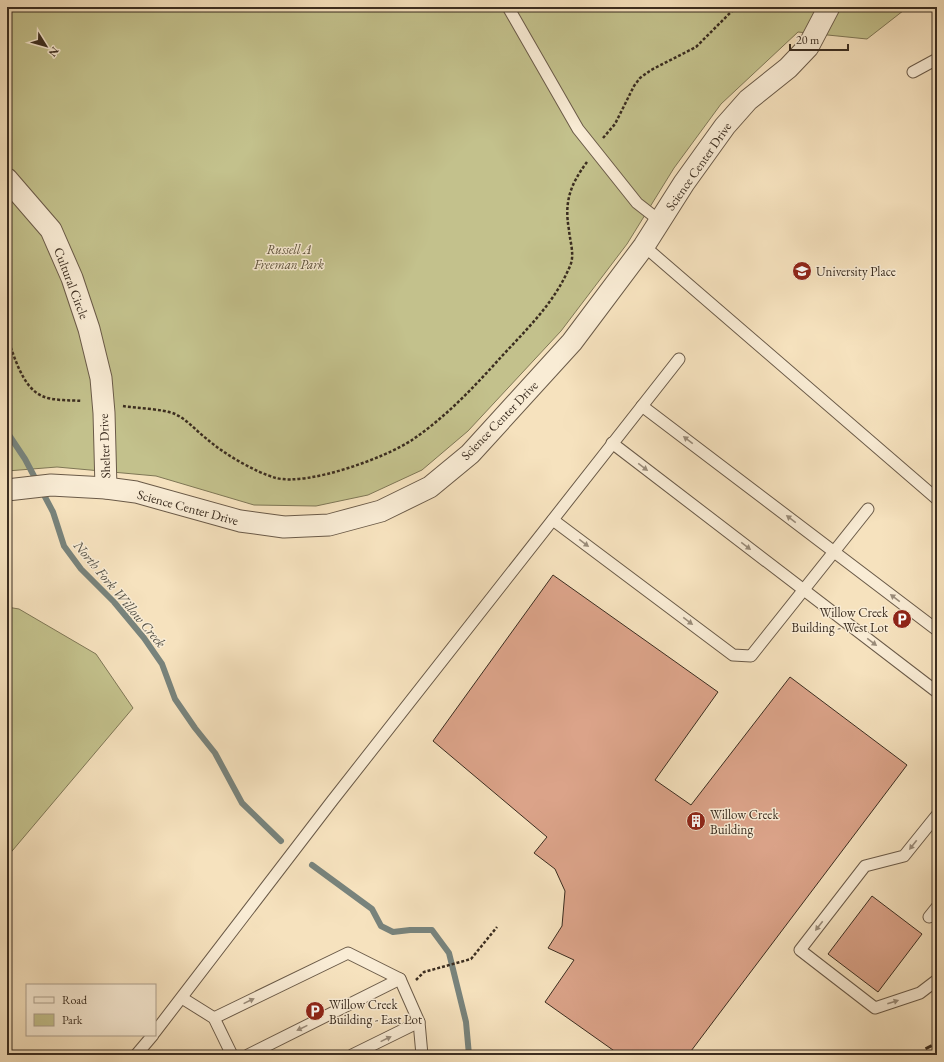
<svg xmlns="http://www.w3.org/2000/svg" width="944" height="1062" font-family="'EB Garamond',serif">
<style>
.green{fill:#c3c18c;stroke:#7f7756}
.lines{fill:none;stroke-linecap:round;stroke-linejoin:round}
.stream{stroke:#78837c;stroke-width:6}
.building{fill:#dba389;stroke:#3b2d20}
.lane-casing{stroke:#6a5a48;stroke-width:13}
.street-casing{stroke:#6a5a48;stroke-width:23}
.path{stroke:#3b2d20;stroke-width:2.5;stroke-dasharray:3 2;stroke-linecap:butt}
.lane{stroke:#f9ecd5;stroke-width:11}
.street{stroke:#f9ecd5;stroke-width:21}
.rail{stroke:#3b2d20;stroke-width:3;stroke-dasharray:7 7;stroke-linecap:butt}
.oneway{fill:#9a8c7a}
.labels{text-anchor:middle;stroke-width:3;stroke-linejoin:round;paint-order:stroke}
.street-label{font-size:13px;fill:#3b2d20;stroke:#f9ecd5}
.park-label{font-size:13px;font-style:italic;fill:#5d523b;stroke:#f9ecd5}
.poi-label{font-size:13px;fill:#3b2d20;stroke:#f9ecd5;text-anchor:start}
.water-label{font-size:14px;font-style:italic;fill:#545146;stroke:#f9ecd5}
</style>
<rect width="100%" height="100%" fill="#f6e2be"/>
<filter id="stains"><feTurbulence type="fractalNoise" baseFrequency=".005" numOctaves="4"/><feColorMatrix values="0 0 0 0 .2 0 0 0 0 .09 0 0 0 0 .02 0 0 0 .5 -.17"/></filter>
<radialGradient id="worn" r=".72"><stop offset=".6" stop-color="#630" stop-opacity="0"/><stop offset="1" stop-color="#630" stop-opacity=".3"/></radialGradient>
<g class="green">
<path d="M7 7H908L867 39 798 32 721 104 674 168 627 244 561 331 468 431 422 470 368 495 316 506 254 505 156 476 57 467 7 471Z"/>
<path d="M7 607 19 609 96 654 133 708 7 857Z"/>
</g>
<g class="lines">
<g class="stream">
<path d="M7 432 25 459 53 512 64 546 81 569 114 602 144 638 162 664 175 699 195 728 215 753 242 803 281 841"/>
<path d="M312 865 372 909 381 926 393 932 410 930H432L449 953 466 1022 469 1055"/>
</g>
</g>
<g class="building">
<path d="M553 575 718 692 655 780 691 805 790 677 907 765 688 1055H620L545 1002 574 960 548 948 562 926 565 891 555 869 534 853 547 837 433 741Z"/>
<path d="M872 896 922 934 878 992 828 954Z"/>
</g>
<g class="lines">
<g class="lane-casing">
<g id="lane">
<path d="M508 7 578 129 637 203 660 221"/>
<path d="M913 72 937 59"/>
<path d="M644 246 937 499"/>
<path d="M642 406 937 630"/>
<path d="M612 443 937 692"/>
<path d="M553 520 733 655 751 656 868 509"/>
<path d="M937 815 904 856 865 866 800 950 875 1008 920 993 937 980"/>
<path d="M929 917 937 907"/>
<path d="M182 998 214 1018 232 1055"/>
<path d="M214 1018 348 953 400 979 419 1022 422 1055"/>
<path d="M155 1032 332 801 679 359"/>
<path d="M136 1055 153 1035"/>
<path d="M248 1055 400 979"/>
<path d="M352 1055 419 1022"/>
</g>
</g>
<g class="street-casing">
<g id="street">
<path d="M7 179 51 230 72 278 89 329 101 378 104 413 106 488"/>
<path d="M7 490 51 485 106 488 136 492 240 521 284 527 329 525 381 511 430 487 470 454 572 342 644 246 684 183 725 126 748 100 788 68 808 47 829 7"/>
</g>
</g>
<g class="path">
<path d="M603 138 615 124 634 86 640 78 651 70 696 47 736 7"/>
<path d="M7 338C15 357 22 387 42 396 53 401 70 400 82 401"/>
<path d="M123 406C136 408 164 409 175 414 188 420 196 431 207 439 224 454 255 472 276 478 308 486 385 458 412 440 446 417 475 386 502 356 528 328 555 302 570 266 575 255 570 242 569 230 564 202 570 185 587 162"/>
<path d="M416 980 424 972 471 959 497 927"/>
</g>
<use href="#lane" class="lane"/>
<use href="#street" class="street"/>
<path class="rail" d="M913 1055 937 1043"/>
</g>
<defs><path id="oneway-solid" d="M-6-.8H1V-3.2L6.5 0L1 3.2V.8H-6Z"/></defs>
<g class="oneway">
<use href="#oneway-solid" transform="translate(688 440) rotate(-143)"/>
<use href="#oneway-solid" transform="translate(643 467) rotate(37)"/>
<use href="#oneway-solid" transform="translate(791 519) rotate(-143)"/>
<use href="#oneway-solid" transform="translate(584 543) rotate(37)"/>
<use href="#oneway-solid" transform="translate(746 546) rotate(37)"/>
<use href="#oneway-solid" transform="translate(895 598) rotate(-143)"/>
<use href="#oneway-solid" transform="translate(688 621) rotate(37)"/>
<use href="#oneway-solid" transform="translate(872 642) rotate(37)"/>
<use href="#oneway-solid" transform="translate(913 845) rotate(128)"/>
<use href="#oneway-solid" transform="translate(819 926) rotate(128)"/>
<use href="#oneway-solid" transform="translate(249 1001) rotate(-26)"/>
<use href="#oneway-solid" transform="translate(893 1002) rotate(-18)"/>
<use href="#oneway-solid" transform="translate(302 1028) rotate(154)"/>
<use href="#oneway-solid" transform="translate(386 1039) rotate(-26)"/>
</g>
<defs>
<g id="university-disc" transform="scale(1)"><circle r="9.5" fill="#8f2418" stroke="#f9ecd5"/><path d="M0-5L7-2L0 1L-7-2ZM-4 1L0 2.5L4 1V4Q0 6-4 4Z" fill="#fff"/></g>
<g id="parking-disc" transform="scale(1)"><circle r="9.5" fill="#8f2418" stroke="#f9ecd5"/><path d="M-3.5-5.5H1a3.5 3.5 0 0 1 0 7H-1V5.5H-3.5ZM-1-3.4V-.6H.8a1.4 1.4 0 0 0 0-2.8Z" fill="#fff"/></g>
<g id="building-disc" transform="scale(1)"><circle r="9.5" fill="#8f2418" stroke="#f9ecd5"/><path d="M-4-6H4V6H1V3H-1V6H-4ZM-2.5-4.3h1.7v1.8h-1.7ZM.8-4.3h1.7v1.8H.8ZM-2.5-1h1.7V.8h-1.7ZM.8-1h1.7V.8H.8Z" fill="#fff"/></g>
</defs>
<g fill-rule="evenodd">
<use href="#university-disc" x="802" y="271"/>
<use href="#parking-disc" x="902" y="619"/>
<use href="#building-disc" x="696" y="821"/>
<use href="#parking-disc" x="315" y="1011"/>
</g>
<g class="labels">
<g class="street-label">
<text transform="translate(698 166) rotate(-55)" y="5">Science Center Drive</text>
<text transform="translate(72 283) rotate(69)" y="5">Cultural Circle</text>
<text transform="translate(499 420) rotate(-46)" y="5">Science Center Drive</text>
<text transform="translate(104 446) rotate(-92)" y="5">Shelter Drive</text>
<text transform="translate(188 507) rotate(15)" y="5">Science Center Drive</text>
</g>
<g class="park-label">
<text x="289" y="254">Russell A<tspan x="289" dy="15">Freeman Park</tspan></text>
</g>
<g class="poi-label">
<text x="816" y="276">University Place</text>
<text x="888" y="617" text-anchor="end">Willow Creek<tspan x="888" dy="15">Building - West Lot</tspan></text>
<text x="710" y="819">Willow Creek<tspan x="710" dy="15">Building</tspan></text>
<text x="329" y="1009">Willow Creek<tspan x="329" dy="15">Building - East Lot</tspan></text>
</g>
<g class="water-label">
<text transform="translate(120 594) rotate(50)" y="5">North Fork Willow Creek</text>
</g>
</g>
<rect width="944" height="1062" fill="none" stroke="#f6e2be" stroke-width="24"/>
<rect x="8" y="8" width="928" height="1046" fill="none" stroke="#3b2d20" stroke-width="2"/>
<rect x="12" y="12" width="920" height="1038" fill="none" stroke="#3b2d20"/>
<rect x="26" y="984" width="130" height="52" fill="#f9ecd5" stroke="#ada08d"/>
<rect x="34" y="997" width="20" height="6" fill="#f9ecd5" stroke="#ada08d"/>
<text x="62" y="1004" font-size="12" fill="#3b2d20">Road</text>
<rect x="34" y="1014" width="20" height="12" fill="#c3c18c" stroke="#ada08d"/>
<text x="62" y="1024" font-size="12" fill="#3b2d20">Park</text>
<g transform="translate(46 46) rotate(127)" stroke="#f9ecd5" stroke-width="3" paint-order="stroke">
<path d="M0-3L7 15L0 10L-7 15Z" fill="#3b2d20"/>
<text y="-6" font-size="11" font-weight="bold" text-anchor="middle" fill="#3b2d20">N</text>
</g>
<path d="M790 44v6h58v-6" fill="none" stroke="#3b2d20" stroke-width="2"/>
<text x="796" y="44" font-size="12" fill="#3b2d20" stroke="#f9ecd5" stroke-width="3" paint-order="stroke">20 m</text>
<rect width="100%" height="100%" filter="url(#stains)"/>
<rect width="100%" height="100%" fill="url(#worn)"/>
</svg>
